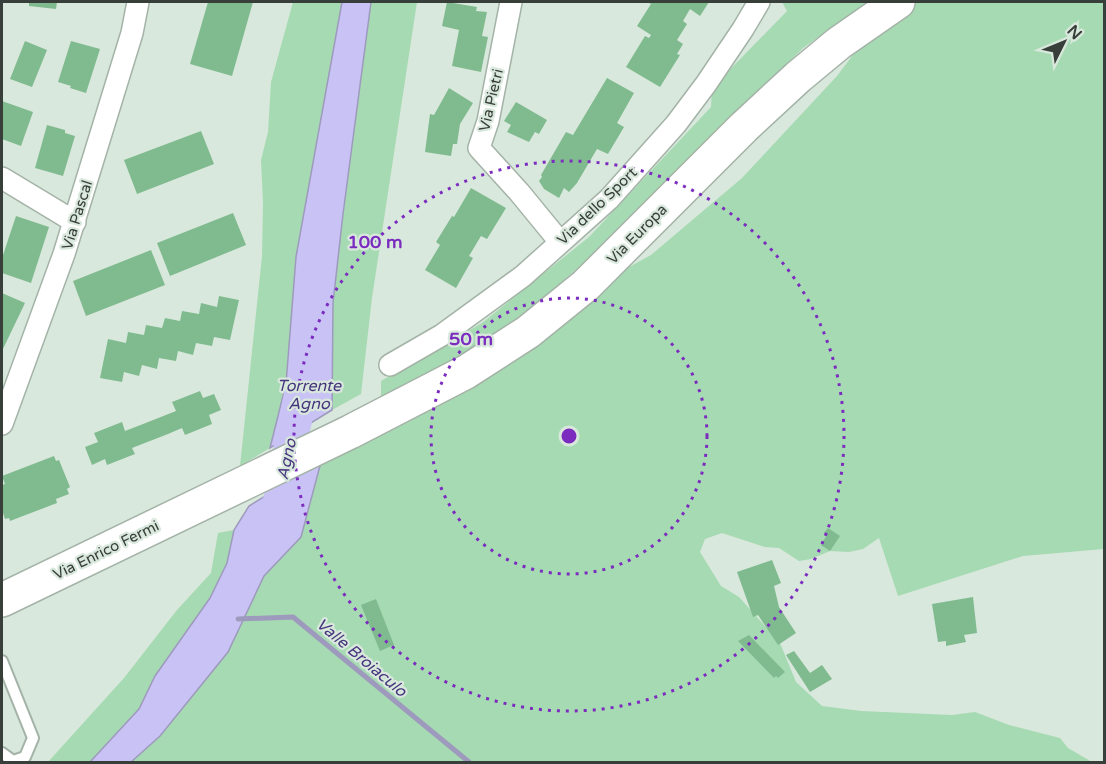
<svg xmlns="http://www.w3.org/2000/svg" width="1106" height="764" font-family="'Varela Round',sans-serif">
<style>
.green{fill:#a6dab2}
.water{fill:#c9c2f5;stroke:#9e9abd;stroke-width:1.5}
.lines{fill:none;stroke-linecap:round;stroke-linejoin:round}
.stream{stroke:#9e9abd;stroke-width:5}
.river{stroke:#c9c2f5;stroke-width:33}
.building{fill:#80bb8f}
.service-casing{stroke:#a4b3a7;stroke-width:14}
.minor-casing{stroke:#a4b3a7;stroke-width:24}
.primary-casing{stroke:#a4b3a7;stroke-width:36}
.service{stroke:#fff;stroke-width:10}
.minor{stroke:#fff;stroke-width:21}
.primary{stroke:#fff;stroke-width:33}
.ring{fill:none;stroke:#7b2cbf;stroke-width:3;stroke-dasharray:3 6}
.labels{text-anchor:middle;stroke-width:4.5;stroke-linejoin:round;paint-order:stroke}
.street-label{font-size:15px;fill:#383e39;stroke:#d9e8dc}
.water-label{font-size:16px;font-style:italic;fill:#46357e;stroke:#d9e8dc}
.centre{fill:#7b2cbf;stroke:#d9e8dc;stroke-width:3}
.ring-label{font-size:18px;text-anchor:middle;font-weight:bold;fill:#7b2cbf;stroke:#d9e8dc;stroke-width:4.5;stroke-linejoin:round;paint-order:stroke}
</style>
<rect width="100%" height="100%" fill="#d9e8dc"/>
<g class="green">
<path d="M293 2H342L296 257 286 384 270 448 240 466 262 256 263 203 261 160 268 132 271 82Z"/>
<path d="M371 2H417L372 298 361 394 332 410 333 303 343 214Z"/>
<path d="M782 2H867L803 48 599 250 531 308 463 355 381 398V381L482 323 589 237 711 107 712 88 787 11Z"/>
<path d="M906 2H1104V549L1023 556 898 596 879 538 863 549 849 552 830 551 811 559 799 561 779 548 765 547 722 533 705 539 700 552 721 586 739 597 780 643 796 682 822 706 861 711 952 715 975 712 1009 725 1060 738 1068 748 1092 762H131L160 736 228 652 264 576 301 537 321 462 591 288 651 255 742 178 837 76 880 19Z"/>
<path d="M234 530 227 563 210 598 155 676 139 709 90 762H48L124 678 177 610 211 573 218 533Z"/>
</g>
<g class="water">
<path d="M342 2H371L343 214 333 303 332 410 270 448 286 384 296 257Z"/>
<path d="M321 462 301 537 264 576 228 652 160 736 131 762H90L139 709 155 676 210 598 227 563 234 530 249 506Z"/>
</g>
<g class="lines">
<path class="stream" d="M238 619 293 617 469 762"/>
<path class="river" d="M271 529 280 499 301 392"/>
</g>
<g class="building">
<path d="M29 2H57L56 9 29 6Z"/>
<path d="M208 2H253L232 76 190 64Z"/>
<path d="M447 2 477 7 476 11 487 12 482 36 488 37 481 72 452 66 459 30 442 26Z"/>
<path d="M647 2H709L700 16 690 9 683 21 687 24 677 40 683 44 677 54 680 55 660 87 626 67 645 36 649 38 651 35 637 26 651 4Z"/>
<path d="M25 41 47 50 32 87 10 79Z"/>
<path d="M71 41 100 49 86 93 70 88 71 86 58 82Z"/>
<path d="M607 78 634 93 617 123 624 127 608 154 597 149 577 183 569 192 564 188 559 198 544 189 539 181 542 177 541 175 566 132 573 135Z"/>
<path d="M449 88 473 103 460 124 457 144H453L451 156 425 152 430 114 434 115Z"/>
<path d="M2 101 33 112 21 146 2 139Z"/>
<path d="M516 102 547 120 539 134 535 132 529 142 507 132 511 125 504 121Z"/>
<path d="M47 125 65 130V133L75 136 63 176 35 168Z"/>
<path d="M201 131 214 164 137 194 124 160Z"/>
<path d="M471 188 506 208 487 239 481 236 469 256 473 258 456 288 425 270 440 245 436 242 452 216 454 217Z"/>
<path d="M233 213 246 245 170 276 157 243Z"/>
<path d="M16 216 49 227 31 283 2 273V258Z"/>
<path d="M151 250 165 285 86 316 73 281Z"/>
<path d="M2 293 25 303 2 351Z"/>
<path d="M219 296 239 300 230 340 214 337 212 346 196 343 193 355 178 351 176 361 159 358 157 369 142 365 139 376 124 372 122 382 100 378 108 339 126 343 128 332 144 335 146 325 162 328 165 318 180 321 182 311 199 314 201 303 217 307Z"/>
<path d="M200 391 203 398 214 394 221 410 209 415 212 424 185 435 182 428 168 434 132 448 135 454 107 465 105 459 92 465 85 447 98 442 94 433 122 422 125 431 138 426 176 411 172 402Z"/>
<path d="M54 456 56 461 59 460 70 487 67 489 69 494 56 499 57 503 10 521 9 518 5 519 2 510V485L5 484 2 476Z"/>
<path d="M828 528 840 536 830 551 821 545 827 535 824 533Z"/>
<path d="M772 560 781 583 774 586 779 607 796 633 778 645 758 615 753 617 737 572Z"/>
<path d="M973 597 977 633 964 635 966 642 946 646V641L938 642 932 604Z"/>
<path d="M376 599 394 645 380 651 361 605Z"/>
<path d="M749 635 785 672 778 678 776 676 774 678 738 641Z"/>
<path d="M794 651 810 673 822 665 832 679 810 692 786 655Z"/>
</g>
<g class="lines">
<g class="service-casing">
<path id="service" d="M2 661 33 738 25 757 13 761 2 753"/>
</g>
<g class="minor-casing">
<g id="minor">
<path d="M511 2 488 121 479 148 519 192 560 242"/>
<path d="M2 178 75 222"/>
<path d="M390 365 442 335 523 276 609 199 676 124 706 84 743 29 759 2"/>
<path d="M2 424 64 254 132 33 138 2"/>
</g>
</g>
<g class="primary-casing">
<path id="primary" d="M2 600 350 432 466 372 528 332 586 285 744 127 798 77 839 43 898 2"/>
</g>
<use href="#service" class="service"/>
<use href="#minor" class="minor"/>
<use href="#primary" class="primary"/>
</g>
<g class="ring">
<circle cx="569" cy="436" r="138"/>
<circle cx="569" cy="436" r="275"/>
</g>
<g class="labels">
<g class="street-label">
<text transform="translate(491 100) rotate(-77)" y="5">Via Pietri</text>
<text transform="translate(597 206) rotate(-44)" y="5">Via dello Sport</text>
<text transform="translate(77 215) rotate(-73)" y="5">Via Pascal</text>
<text transform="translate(637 234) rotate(-45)" y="5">Via Europa</text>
<text transform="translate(106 550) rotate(-26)" y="5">Via Enrico Fermi</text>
</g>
<g class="water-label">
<text x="309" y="391">Torrente<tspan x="309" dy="18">Agno</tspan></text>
<text transform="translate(286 459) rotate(-78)" y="6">Agno</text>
<text transform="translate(362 657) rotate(40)" y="6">Valle Broiaculo</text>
</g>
</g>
<circle cx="569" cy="436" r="9" class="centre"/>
<g class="ring-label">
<text x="375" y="248">100 m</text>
<text x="471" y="345">50 m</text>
</g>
<rect width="1106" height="764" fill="none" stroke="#383e39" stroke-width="6"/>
<g transform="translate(1064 42) rotate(47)" stroke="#d9e8dc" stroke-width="4.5" paint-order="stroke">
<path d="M0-4.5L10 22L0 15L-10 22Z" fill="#383e39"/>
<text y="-9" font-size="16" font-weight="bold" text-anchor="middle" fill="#383e39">N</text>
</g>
</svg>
